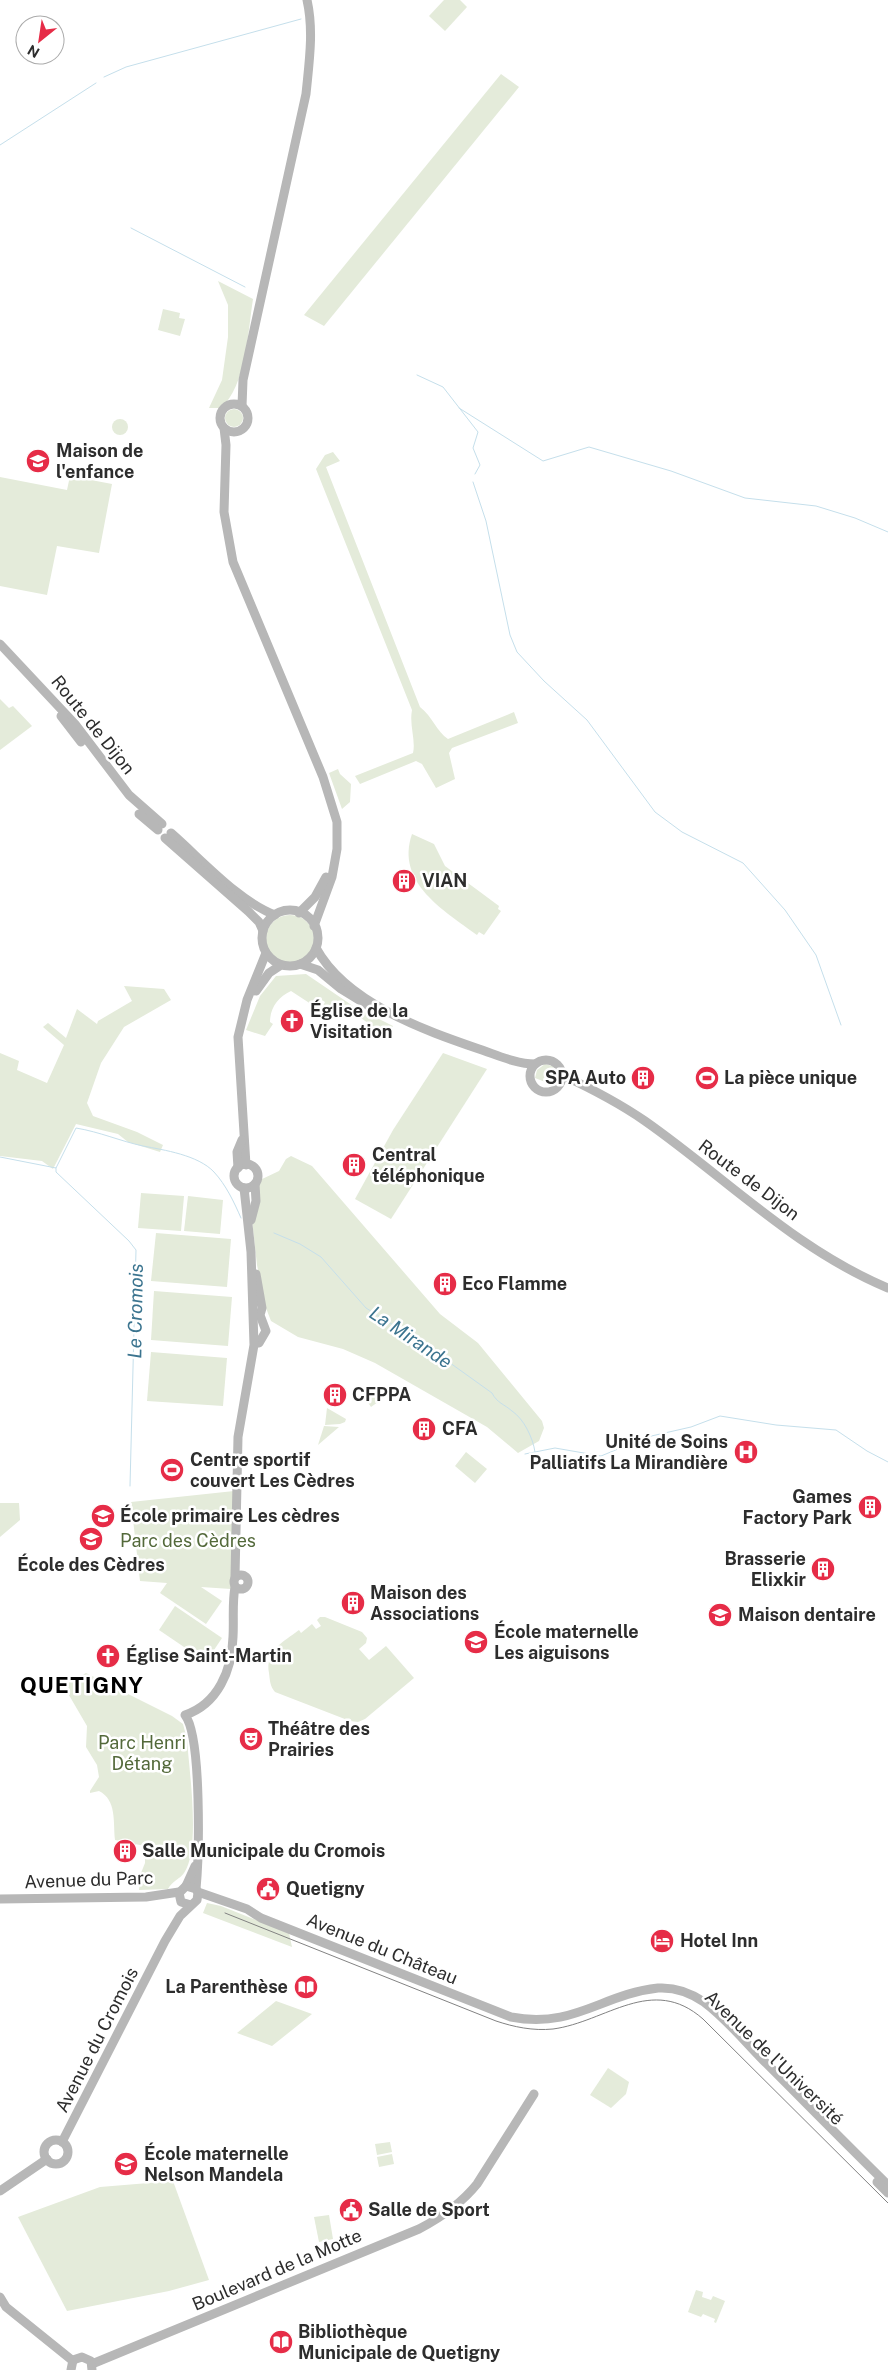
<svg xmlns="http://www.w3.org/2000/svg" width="888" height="2370" font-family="'Public Sans',sans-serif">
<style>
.green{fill:#e4ebda}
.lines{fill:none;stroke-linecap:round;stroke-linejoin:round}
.stream{stroke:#c5dfeb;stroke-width:1}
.secondary{stroke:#b7b7b7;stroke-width:9}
.tram{stroke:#828282;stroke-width:1}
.labels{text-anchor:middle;stroke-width:5;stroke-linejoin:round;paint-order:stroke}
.poi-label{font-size:18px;font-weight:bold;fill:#2d2d2d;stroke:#fff;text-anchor:start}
.street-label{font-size:18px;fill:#2d2d2d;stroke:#fff}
.park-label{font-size:18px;fill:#53693a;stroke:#fff}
.water-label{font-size:19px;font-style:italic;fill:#3b748f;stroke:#fff}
.district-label{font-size:22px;font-weight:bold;letter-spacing:1px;fill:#000;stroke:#fff}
</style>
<rect width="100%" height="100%" fill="#fff"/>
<g class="green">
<path d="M444 0H460L467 7 445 31 429 16Z"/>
<path d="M501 74 519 87 324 326 304 315Z"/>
<path d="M218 281 253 299C248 331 246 386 221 408H209L222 380 228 337V305Z"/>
<path d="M163 309 180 313 179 318 185 319 180 336 158 330Z"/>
<circle cx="234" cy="418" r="9"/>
<circle cx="120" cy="427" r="8"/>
<path d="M333 452 340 461 326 467 420 707C432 716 437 732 448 739L514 712 518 723 452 748 449 753 455 779 436 788 422 764 416 761 360 784 355 776 413 753C416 740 409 725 412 710L316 469 325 455Z"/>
<path d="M70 476 112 484 99 553 57 546 47 595 0 586V477L67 490Z"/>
<path d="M0 699 9 708 13 706 32 726 0 750Z"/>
<path d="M338 769 340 774 351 784 350 802 342 809 329 773Z"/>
<path d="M412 834 434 844 445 866 499 906 498 909 501 911 484 935 479 932 477 935C445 911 395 883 412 834Z"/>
<circle cx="290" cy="939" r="24"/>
<path d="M306 974 353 1006 393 1026 386 1036 347 1008 338 1016 323 1006 325 1002 320 999 314 1006 291 991C278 997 270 1008 270 1022L273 1024 265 1036 246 1030 260 996 276 976Z"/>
<path d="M124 986 164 989 171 1000 124 1027 101 1063 87 1103 93 1116 137 1132 163 1145 160 1152 128 1142 118 1134 76 1124 53 1169 42 1161 0 1156V1053L19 1061 17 1070 47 1083 64 1045 43 1027 48 1023 66 1038 77 1009 97 1024 98 1021 132 1001Z"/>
<path d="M443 1053 487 1069 391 1219 355 1199 393 1130Z"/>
<path d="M545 1064 552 1066C559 1071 560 1078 553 1085L535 1078 537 1070Z"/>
<path d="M291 1156 312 1166 440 1314 478 1343 542 1421 544 1428 539 1441 518 1453 487 1427 375 1363 343 1349 298 1337 271 1321 266 1308 257 1265 252 1220 257 1186 260 1180 279 1171 286 1159Z"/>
<path d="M141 1193 184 1196 181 1231 138 1228Z"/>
<path d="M188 1196 223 1200 220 1234 184 1231Z"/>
<path d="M156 1233 231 1239 227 1287 151 1281Z"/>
<path d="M154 1291 232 1297 228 1346 151 1340Z"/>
<path d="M151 1352 227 1358 223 1406 147 1401Z"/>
<path d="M377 1387 385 1397 371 1407 365 1398Z"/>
<path d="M327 1408 346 1419 345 1422 340 1424 325 1425Z"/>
<path d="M324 1426 339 1427 318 1445Z"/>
<path d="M466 1452 487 1469 475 1483 455 1466Z"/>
<path d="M234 1491 231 1589 201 1587 222 1601 206 1624 160 1593 167 1583 140 1581 131 1502Z"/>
<path d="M0 1503H19L20 1520 0 1537Z"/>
<path d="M175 1606 222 1638 206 1662 159 1630Z"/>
<path d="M320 1617H325L362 1632 367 1638 366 1643 359 1649 369 1660 386 1646 414 1678 365 1719 358 1722 350 1721 275 1692C270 1686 270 1681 269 1673 265 1651 283 1642 299 1630L301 1633 312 1624 316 1629 321 1626 317 1620Z"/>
<path d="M86 1673 172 1716 183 1724 187 1739C189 1770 201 1849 184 1873 180 1879 172 1881 168 1889L139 1890 141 1873 145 1863V1846L115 1840C113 1822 117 1800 99 1791L90 1793V1791L99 1777 97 1765 86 1747 87 1726 66 1690 68 1683Z"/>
<path d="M207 1903 221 1906 289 1933 292 1947 203 1913Z"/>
<path d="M276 2001 312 2014 272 2046 237 2033Z"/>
<path d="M608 2068 629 2082 626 2094 611 2108 590 2095Z"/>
<path d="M390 2142 392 2152 377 2155 375 2144Z"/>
<path d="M392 2154 394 2164 379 2167 377 2157Z"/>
<path d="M173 2181 209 2280 169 2291 67 2311 18 2217 100 2187Z"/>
<path d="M329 2215 333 2239 319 2242 314 2217Z"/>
<path d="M696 2290 703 2292 702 2297 711 2300 713 2296 725 2301 716 2323 714 2322 715 2319 703 2314 701 2317 688 2312Z"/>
</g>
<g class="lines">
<g class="stream">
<path d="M104 77 126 67 301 19"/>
<path d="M0 145 96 83"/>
<path d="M131 228 245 287"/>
<path d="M417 375 443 387 478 432 473 448 480 465 475 474"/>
<path d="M459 408 543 461 589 447 671 471 745 498 816 506 855 518 888 532"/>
<path d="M473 482 486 521 510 635 517 652 544 681 587 720 655 812 682 832 743 863 785 910 816 955 841 1025"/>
<path d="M0 1157 56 1168 76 1128C100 1132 120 1141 143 1146 164 1150 198 1155 214 1172 226 1185 234 1202 241 1218"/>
<path d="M56 1168V1172L129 1241 136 1250 130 1486"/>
<path d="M274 1233 300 1244 321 1257 366 1308 425 1345 492 1393C497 1403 504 1404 512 1411 524 1419 533 1438 535 1452"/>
<path d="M525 1454 555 1448 601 1456 647 1437 691 1427 720 1416 776 1425 836 1430 867 1451 888 1462"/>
</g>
<g class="secondary">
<circle cx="234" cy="418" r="14"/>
<path d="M242 406 243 380 306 94C309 63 314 31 307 0"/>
<path d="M224 428 226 445 224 512 233 562 323 777 337 822V849L332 877 314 926"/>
<path d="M0 644 75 724 129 795 162 824"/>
<path d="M61 716 81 742"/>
<path d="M139 814 158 830"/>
<path d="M171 833C201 859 238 901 275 915"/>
<path d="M165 838 248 911 259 922 263 931"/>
<circle cx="290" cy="938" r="28"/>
<path d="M299 913 315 897 326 877"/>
<path d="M316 948C346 1003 424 1030 479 1049 497 1055 516 1064 535 1064"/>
<path d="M300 964 318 970 341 989 372 1008"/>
<path d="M256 991 269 973 281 965"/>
<circle cx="546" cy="1076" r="16"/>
<path d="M562 1075C590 1088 619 1103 645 1121 725 1177 796 1250 888 1288"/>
<circle cx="246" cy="1176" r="12"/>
<path d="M246 1165 238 1037 247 1000 266 953"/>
<path d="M238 1168 237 1152 242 1140"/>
<path d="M251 1220 256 1201 255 1184"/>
<path d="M256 1274 262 1308 260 1315 266 1331 259 1343"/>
<circle cx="241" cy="1582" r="7"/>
<path d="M235 1577 238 1437 254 1345 251 1252 244 1188"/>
<path d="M196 1889C199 1857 202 1737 185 1715 218 1704 232 1670 233 1637 234 1620 232 1603 235 1587"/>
<path d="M198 1892 247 1909 261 1918 511 2017C574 2029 602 1994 658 1988 675 1987 691 1993 704 2002 726 2018 745 2042 764 2061 805 2102 846 2144 888 2185"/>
<path d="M0 1899 146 1897 179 1892"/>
<path d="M191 1905 181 1902 179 1893 186 1886 195 1866"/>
<circle cx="56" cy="2152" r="12"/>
<path d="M62 2142 165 1941 180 1916 197 1900 198 1893 196 1889 186 1886"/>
<path d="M877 2182 888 2193"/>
<path d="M0 2191 47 2159"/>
<path d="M0 2297 6 2307 73 2361"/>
<path d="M92 2364 419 2229C442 2217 461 2204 477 2184L534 2094"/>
<path d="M71 2370 73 2360 82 2357 91 2361 92 2370"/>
</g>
<path class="tram" d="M225 1913 496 2021C514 2027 533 2031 553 2029 606 2022 652 1974 703 2019L888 2203"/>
</g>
<defs>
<g id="school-disc" transform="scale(1.25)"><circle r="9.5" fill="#e62c47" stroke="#fff"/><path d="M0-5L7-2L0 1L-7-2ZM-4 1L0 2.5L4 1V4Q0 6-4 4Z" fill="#fff"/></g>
<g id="building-disc" transform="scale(1.25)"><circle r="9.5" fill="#e62c47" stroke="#fff"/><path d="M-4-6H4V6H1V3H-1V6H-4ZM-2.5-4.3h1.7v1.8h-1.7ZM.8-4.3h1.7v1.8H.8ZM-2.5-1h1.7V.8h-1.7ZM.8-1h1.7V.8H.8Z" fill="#fff"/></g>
<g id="church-disc" transform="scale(1.25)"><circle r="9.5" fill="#e62c47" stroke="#fff"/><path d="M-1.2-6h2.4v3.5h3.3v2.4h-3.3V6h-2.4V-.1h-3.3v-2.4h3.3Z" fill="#fff"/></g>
<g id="stadium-disc" transform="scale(1.25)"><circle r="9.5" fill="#e62c47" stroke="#fff"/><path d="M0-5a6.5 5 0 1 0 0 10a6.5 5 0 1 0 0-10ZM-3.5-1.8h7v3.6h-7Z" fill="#fff"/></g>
<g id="hospital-disc" transform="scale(1.25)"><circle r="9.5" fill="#e62c47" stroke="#fff"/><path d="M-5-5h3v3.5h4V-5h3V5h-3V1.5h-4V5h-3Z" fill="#fff"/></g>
<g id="university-disc" transform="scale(1.25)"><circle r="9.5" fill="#e62c47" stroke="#fff"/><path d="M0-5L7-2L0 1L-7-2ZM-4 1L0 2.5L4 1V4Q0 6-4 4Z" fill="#fff"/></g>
<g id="theatre-disc" transform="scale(1.25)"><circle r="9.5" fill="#e62c47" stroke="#fff"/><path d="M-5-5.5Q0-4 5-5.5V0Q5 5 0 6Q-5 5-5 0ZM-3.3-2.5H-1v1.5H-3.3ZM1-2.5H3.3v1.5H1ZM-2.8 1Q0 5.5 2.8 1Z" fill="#fff"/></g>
<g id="civic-disc" transform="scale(1.25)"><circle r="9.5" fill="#e62c47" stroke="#fff"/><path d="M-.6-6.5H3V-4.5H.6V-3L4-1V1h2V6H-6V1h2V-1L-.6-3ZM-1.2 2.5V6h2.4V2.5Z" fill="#fff"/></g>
<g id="hotel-disc" transform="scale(1.25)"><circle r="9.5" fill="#e62c47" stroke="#fff"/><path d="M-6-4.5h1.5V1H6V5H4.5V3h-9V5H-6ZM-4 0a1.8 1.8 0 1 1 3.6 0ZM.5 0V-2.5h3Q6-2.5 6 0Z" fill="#fff"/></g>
<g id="library-disc" transform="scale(1.25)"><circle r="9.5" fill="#e62c47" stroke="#fff"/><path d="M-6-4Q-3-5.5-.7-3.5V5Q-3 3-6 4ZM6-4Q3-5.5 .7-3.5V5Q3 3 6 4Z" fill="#fff"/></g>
</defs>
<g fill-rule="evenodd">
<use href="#school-disc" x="38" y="461"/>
<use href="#building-disc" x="404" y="881"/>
<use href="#church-disc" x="292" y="1021"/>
<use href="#building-disc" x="643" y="1078"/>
<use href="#stadium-disc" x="707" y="1078"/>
<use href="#building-disc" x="354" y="1165"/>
<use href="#building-disc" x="445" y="1284"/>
<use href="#building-disc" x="335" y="1395"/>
<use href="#building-disc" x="424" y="1429"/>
<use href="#hospital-disc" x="746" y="1452"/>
<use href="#stadium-disc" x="172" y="1470"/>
<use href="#building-disc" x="870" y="1507"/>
<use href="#school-disc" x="103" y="1516"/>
<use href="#school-disc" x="91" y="1539"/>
<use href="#building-disc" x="823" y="1569"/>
<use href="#building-disc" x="353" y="1603"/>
<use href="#university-disc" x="720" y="1615"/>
<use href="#school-disc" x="476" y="1642"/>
<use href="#church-disc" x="108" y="1656"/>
<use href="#theatre-disc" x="251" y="1739"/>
<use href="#building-disc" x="125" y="1851"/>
<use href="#civic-disc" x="268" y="1889"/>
<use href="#hotel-disc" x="662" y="1941"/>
<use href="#library-disc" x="306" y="1987"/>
<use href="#school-disc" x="126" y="2164"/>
<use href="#civic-disc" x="351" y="2210"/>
<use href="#library-disc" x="281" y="2342"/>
</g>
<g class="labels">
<g class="poi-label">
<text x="56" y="457">Maison de<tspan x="56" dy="21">l'enfance</tspan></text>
<text x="422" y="887">VIAN</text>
<text x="310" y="1017">Église de la<tspan x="310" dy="21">Visitation</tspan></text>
<text x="626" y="1084" text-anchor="end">SPA Auto</text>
<text x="724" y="1084">La pièce unique</text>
<text x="372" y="1161">Central<tspan x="372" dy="21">téléphonique</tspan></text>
<text x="462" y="1290">Eco Flamme</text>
<text x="352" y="1401">CFPPA</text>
<text x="442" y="1435">CFA</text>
<text x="728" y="1448" text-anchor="end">Unité de Soins<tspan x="728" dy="21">Palliatifs La Mirandière</tspan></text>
<text x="190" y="1466">Centre sportif<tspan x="190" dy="21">couvert Les Cèdres</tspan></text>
<text x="852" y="1503" text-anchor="end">Games<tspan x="852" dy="21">Factory Park</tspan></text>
<text x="120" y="1522">École primaire Les cèdres</text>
<text x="806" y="1565" text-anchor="end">Brasserie<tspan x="806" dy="21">Elixkir</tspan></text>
<text x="91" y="1571" text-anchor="middle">École des Cèdres</text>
<text x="370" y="1599">Maison des<tspan x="370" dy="21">Associations</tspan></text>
<text x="738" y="1621">Maison dentaire</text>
<text x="494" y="1638">École maternelle<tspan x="494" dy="21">Les aiguisons</tspan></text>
<text x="126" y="1662">Église Saint-Martin</text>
<text x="268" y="1735">Théâtre des<tspan x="268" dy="21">Prairies</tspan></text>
<text x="142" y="1857">Salle Municipale du Cromois</text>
<text x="286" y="1895">Quetigny</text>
<text x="680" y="1947">Hotel Inn</text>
<text x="288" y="1993" text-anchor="end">La Parenthèse</text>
<text x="144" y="2160">École maternelle<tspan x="144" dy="21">Nelson Mandela</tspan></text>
<text x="368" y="2216">Salle de Sport</text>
<text x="298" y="2338">Bibliothèque<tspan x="298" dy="21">Municipale de Quetigny</tspan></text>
</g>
<g class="street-label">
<text transform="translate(93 725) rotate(51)" y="6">Route de Dijon</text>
<text transform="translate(749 1180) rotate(37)" y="6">Route de Dijon</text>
<text transform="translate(89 1880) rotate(-2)" y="6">Avenue du Parc</text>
<text transform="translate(382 1949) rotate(22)" y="6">Avenue du Château</text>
<text transform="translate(97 2040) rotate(-63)" y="6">Avenue du Cromois</text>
<text transform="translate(774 2058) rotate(44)" y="6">Avenue de l'Université</text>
<text transform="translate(277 2270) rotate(-23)" y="6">Boulevard de la Motte</text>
</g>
<g class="park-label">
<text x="188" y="1547">Parc des Cèdres</text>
<text x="142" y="1749">Parc Henri<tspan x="142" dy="21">Détang</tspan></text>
</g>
<g class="water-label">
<text transform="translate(135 1311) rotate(-89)" y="7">Le Cromois</text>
<text transform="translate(411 1337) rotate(34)" y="7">La Mirande</text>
</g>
<g class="district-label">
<text x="82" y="1693">QUETIGNY</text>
</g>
</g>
<g transform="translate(40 40) rotate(210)"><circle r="24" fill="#ffffff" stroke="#ababab"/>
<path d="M0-4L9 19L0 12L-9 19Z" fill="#e62c47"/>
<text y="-8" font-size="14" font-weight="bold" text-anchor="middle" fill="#2d2d2d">N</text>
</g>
</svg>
